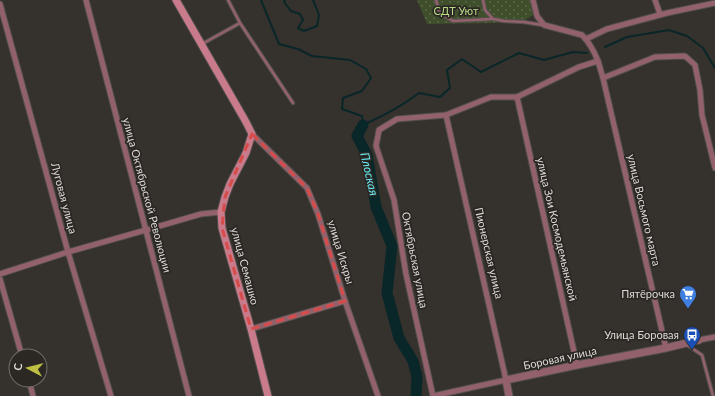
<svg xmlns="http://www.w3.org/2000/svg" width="715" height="396" font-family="Lato,sans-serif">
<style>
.garden{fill:url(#garden-dots)}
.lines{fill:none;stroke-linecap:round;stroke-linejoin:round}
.stream{stroke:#092628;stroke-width:2}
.river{stroke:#092628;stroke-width:11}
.service-casing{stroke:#53504c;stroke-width:4.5}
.minor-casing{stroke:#53504c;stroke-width:7}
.tertiary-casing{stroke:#53504c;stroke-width:9}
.secondary-casing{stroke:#53504c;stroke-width:9}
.service{stroke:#93616b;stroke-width:2.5}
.minor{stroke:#93616b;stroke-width:5}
.tertiary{stroke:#93616b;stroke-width:7}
.secondary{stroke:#c97b8b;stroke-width:7}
.marked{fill:none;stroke:#d74c4b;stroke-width:3;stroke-dasharray:8 5;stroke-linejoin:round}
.labels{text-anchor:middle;stroke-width:3.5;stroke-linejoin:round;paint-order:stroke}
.park-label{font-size:11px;fill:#b6da87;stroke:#2b2723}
.street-label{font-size:11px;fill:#dddbd8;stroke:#2b2723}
.poi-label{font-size:11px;fill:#dddbd8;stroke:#2b2723;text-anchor:end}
.water-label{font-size:12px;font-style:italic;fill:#68ecf5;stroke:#2b2723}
</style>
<defs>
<pattern id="garden-dots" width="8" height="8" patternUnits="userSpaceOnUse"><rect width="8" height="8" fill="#404f2b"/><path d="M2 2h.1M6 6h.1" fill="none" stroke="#5b6849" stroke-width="1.8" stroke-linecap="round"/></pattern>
</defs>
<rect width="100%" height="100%" fill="#35312d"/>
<path class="garden" d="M417 0H532L535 14 525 20 494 23 427 24Z"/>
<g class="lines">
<g class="stream">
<path d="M261 0 279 44 298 49 312 56 350 60 366 69 371 78 362 91 343 98 342 109 362 116 363 125C383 116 401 107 419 93L440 97 450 88 447 70 462 59 481 72 519 53 544 60 573 52 587 53"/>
<path d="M285 0 284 2 291 11 300 14 303 20 298 28 304 31 317 26 319 15 313 0"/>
<path d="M605 47 627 37 669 30 687 36 703 48 715 68"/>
</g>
<path class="river" d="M363 125 357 136 367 155 376 207 392 246 387 293 399 338 413 361 417 377 416 396"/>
<g class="service-casing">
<g id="service">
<path d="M228 0 240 23 293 103"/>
<path d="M436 0 440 13 453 21 493 19"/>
<path d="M483 0 485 10 493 19 504 21 524 22 542 25"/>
<path d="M202 44 240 23"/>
<path d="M687 345 702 355 713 396"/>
</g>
</g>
<g class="minor-casing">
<g id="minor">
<path d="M86 0 189 396"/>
<path d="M533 0 537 16 544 25 582 35C589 42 594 51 598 61"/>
<path d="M655 0 660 14"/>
<path d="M0 4 68 252 111 396"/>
<path d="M586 39 607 29 667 13 715 3"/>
<path d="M603 78 666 348"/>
<path d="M517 97 577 365"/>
<path d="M252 134 307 188 318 214 345 301 378 396"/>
<path d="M0 274 68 252 146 230 201 214 221 212"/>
<path d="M0 279 22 356"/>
<path d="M251 329 345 301"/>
<path d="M699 340 715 337"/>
<path d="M29 380 33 396"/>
<path d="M433 396 406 274 394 200 376 146 379 130 397 119 446 115 491 97H517L579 67 598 61 603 78 655 57 685 56 695 65 700 90 702 115 715 168"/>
<path d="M433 396 506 380 446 115"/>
</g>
</g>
<g class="tertiary-casing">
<path id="tertiary" d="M509 396 506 380 577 365 666 348 699 340"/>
</g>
<g class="secondary-casing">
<path id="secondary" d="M176 0 246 122 252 134 246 153 230 184 225 197 221 212 222 228 251 329 268 396"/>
</g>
<use href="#service" class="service"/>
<use href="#minor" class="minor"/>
<use href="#tertiary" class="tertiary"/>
<use href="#secondary" class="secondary"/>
</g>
<path class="marked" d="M252 134 307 188 318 214 345 301 251 329 222 228 225 197Z"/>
<defs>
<g id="supermarket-pin" transform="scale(0.9)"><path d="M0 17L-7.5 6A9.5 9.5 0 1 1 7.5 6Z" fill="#3f7fe0" stroke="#2b2723"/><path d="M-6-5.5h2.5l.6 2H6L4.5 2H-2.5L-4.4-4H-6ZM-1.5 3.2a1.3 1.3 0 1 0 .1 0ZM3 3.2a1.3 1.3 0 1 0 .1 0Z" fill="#fff"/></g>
<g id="bus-pin" transform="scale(0.9)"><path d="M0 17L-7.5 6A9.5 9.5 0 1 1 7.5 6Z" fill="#1a4fb4" stroke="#2b2723"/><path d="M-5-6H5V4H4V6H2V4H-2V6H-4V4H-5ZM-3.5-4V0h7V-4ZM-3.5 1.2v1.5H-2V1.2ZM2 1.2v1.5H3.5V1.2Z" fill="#fff"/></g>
</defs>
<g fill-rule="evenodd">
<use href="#supermarket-pin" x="688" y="294"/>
<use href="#bus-pin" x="692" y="335"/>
</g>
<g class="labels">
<g class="park-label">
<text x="456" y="15">СДТ Уют</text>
</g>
<g class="street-label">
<text transform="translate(147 195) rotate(75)" y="4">улица Октябрьской Революции</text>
<text transform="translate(64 198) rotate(75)" y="4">Луговая улица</text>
<text transform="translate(644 210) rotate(77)" y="4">улица Восьмого марта</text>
<text transform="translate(557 229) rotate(77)" y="4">улица Зои Космодемьянской</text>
<text transform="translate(341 252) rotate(73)" y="4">улица Искры</text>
<text transform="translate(489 253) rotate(77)" y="4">Пионерская улица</text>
<text transform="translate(415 260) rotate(79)" y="4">Октябрьская улица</text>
<text transform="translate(245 266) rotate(75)" y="4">улица Семашко</text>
<text transform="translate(560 358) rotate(-12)" y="4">Боровая улица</text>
</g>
<g class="poi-label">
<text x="675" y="298">Пятёрочка</text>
<text x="679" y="339">Улица Боровая</text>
</g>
<g class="water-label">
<text transform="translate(369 174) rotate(77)" y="4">Плоская</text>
</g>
</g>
<g transform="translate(28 368) rotate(277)"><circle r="19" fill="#2b2723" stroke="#726f6b"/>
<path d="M0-3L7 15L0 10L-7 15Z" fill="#bdbf43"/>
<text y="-6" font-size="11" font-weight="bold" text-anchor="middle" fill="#dddbd8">С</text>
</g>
</svg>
